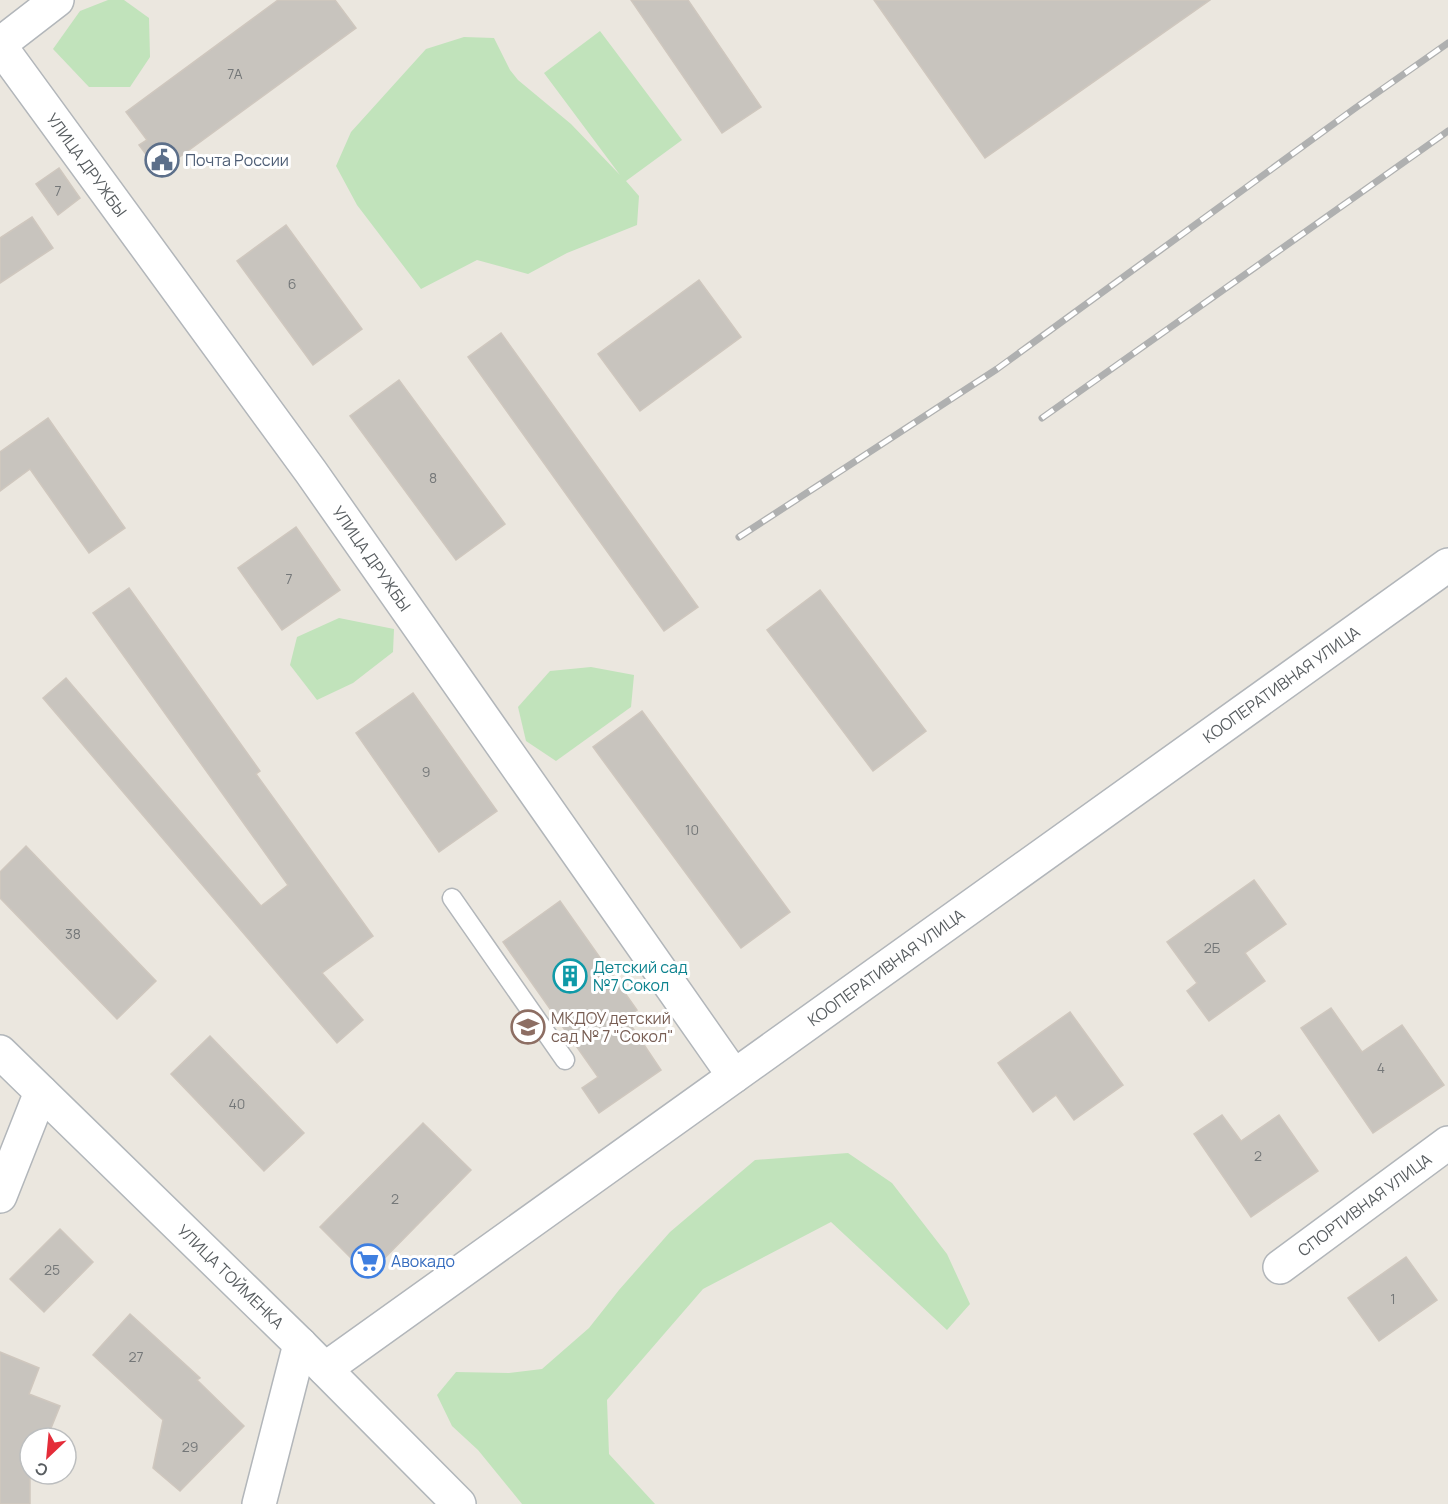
<svg xmlns="http://www.w3.org/2000/svg" width="1448" height="1504" font-family="Manrope,sans-serif">
<style>
.green{fill:#c1e3bb}
.building{fill:#c8c4be;stroke:#cfc7be;stroke-width:1.5}
.lines{fill:none;stroke-linecap:round;stroke-linejoin:round}
.lane-casing{stroke:#b2b6ba;stroke-width:21}
.street-casing{stroke:#b2b6ba;stroke-width:36}
.secondary-casing{stroke:#b1b6ba;stroke-width:36}
.lane{stroke:#fff;stroke-width:18}
.street{stroke:#fff;stroke-width:33}
.secondary{stroke:#fff;stroke-width:33}
.rail-casing{stroke:#afb0b0;stroke-width:7}
.rail{stroke:#fff;stroke-width:4.5;stroke-dasharray:14;stroke-linecap:butt}
.labels{text-anchor:middle;stroke-width:6;stroke-linejoin:round;paint-order:stroke}
.number-label{font-size:14px;fill:#747778}
.service-label{font-size:16px;fill:#4e5e75;stroke:#fff;text-anchor:start}
.street-label{font-size:16px;fill:#585d60;stroke:#fff}
.culture-label{font-size:16px;fill:#0d838f;stroke:#fff;text-anchor:start}
.education-label{font-size:16px;fill:#785e54;stroke:#fff;text-anchor:start}
.shop-label{font-size:16px;fill:#366cbe;stroke:#fff;text-anchor:start}
</style>
<rect width="100%" height="100%" fill="#ebe7df"/>
<g class="green">
<path d="M108 0H124L149 18 150 57 130 87H89L53 49 80 11Z"/>
<path d="M600 31 682 140 626 181 639 196 637 225 567 253 528 274 477 260 421 289 357 205 336 166 351 132 426 49 464 37 494 38 510 70 518 80 571 124 620 175 544 73Z"/>
<path d="M339 618 394 629 393 652 353 683 317 700 290 665 297 637Z"/>
<path d="M591 667 634 675 631 707 556 761 526 741 518 707 550 671Z"/>
<path d="M848 1153 892 1183 947 1254 970 1304 947 1330 831 1222 703 1289 607 1400 609 1454 655 1504H522L478 1450 452 1426 437 1395 456 1372 509 1373 542 1369 589 1328 619 1290 670 1232 755 1160Z"/>
</g>
<g class="building">
<path d="M278 0H335L356 28 159 172 139 145 147 140 126 112Z"/>
<path d="M631 0H688L761 107 722 133Z"/>
<path d="M874 0H1210L985 158Z"/>
<path d="M59 168 80 198 58 215 36 184Z"/>
<path d="M32 217 53 248 0 283V238Z"/>
<path d="M286 225 362 329 313 365 237 261Z"/>
<path d="M699 280 741 337 640 411 598 354Z"/>
<path d="M501 333 698 607 664 631 468 357Z"/>
<path d="M399 380 505 524 456 560 350 416Z"/>
<path d="M48 418 125 528 89 553 30 469 0 491V452Z"/>
<path d="M296 527 340 590 282 630 238 568Z"/>
<path d="M129 588 260 771 256 774 373 936 322 973 363 1020 337 1043 43 698 66 678 261 906 288 885 93 613Z"/>
<path d="M820 590 926 731 873 771 767 630Z"/>
<path d="M413 693 497 811 439 852 356 733Z"/>
<path d="M642 711 790 912 741 948 593 747Z"/>
<path d="M26 846 156 981 117 1019 0 898V872Z"/>
<path d="M1254 880 1286 924 1245 953 1265 981 1209 1021 1187 991 1197 983 1167 942Z"/>
<path d="M560 901 637 1010 626 1018 661 1070 599 1113 582 1088 598 1077 503 942Z"/>
<path d="M1331 1008 1362 1052 1402 1025 1444 1085 1373 1133 1301 1028Z"/>
<path d="M1070 1012 1123 1085 1074 1120 1056 1095 1033 1112 998 1063Z"/>
<path d="M210 1036 304 1133 264 1171 171 1074Z"/>
<path d="M1222 1115 1241 1141 1279 1115 1318 1171 1251 1217 1194 1134Z"/>
<path d="M423 1123 471 1170 368 1275 320 1227Z"/>
<path d="M60 1229 93 1262 44 1312 10 1279Z"/>
<path d="M1406 1257 1437 1300 1379 1341 1348 1298Z"/>
<path d="M130 1314 200 1378 197 1380 244 1426 180 1491 153 1468 163 1420 93 1355Z"/>
<path d="M0 1352 39 1368 29 1394 60 1406 47 1438H30V1504H0Z"/>
</g>
<g class="lines">
<g class="lane-casing">
<path id="lane" d="M452 898 565 1060"/>
</g>
<g class="street-casing">
<g id="street">
<path d="M0 44 57 0"/>
<path id="s1" d="M0 46 311 472 734 1076"/>
<path d="M0 1196 41 1092"/>
<path id="s2" d="M1280 1267 1448 1143"/>
<path id="s3" d="M325 1369 1448 565"/>
<path d="M259 1504 300 1344"/>
</g>
</g>
<g class="secondary-casing">
<g id="secondary">
<path id="s4" d="M0 1052 300 1344 459 1504"/>
</g>
</g>
<use href="#lane" class="lane"/>
<use href="#street" class="street"/>
<use href="#secondary" class="secondary"/>
<g class="rail-casing">
<g id="rail">
<path d="M1042 418 1448 131"/>
<path d="M739 537 997 369 1354 109 1448 43"/>
</g>
</g>
<use href="#rail" class="rail"/>
</g>
<defs>
<g id="civic-ring" transform="scale(1.725)"><circle r="9.5" fill="#fff" stroke="#5c6f8a" stroke-width="1.5"/><path d="M-.6-6.5H3V-4.5H.6V-3L4-1V1h2V6H-6V1h2V-1L-.6-3ZM-1.2 2.5V6h2.4V2.5Z" fill="#5c6f8a"/></g>
<g id="building-ring" transform="scale(1.725)"><circle r="9.5" fill="#fff" stroke="#0f9aa8" stroke-width="1.5"/><path d="M-4-6H4V6H1V3H-1V6H-4ZM-2.5-4.3h1.7v1.8h-1.7ZM.8-4.3h1.7v1.8H.8ZM-2.5-1h1.7V.8h-1.7ZM.8-1h1.7V.8H.8Z" fill="#0f9aa8"/></g>
<g id="school-ring" transform="scale(1.725)"><circle r="9.5" fill="#fff" stroke="#8d6e63" stroke-width="1.5"/><path d="M0-5L7-2L0 1L-7-2ZM-4 1L0 2.5L4 1V4Q0 6-4 4Z" fill="#8d6e63"/></g>
<g id="supermarket-ring" transform="scale(1.725)"><circle r="9.5" fill="#fff" stroke="#3f7fe0" stroke-width="1.5"/><path d="M-6-5.5h2.5l.6 2H6L4.5 2H-2.5L-4.4-4H-6ZM-1.5 3.2a1.3 1.3 0 1 0 .1 0ZM3 3.2a1.3 1.3 0 1 0 .1 0Z" fill="#3f7fe0"/></g>
</defs>
<g fill-rule="evenodd">
<use href="#civic-ring" x="162" y="160"/>
<use href="#building-ring" x="570" y="976"/>
<use href="#school-ring" x="528" y="1027"/>
<use href="#supermarket-ring" x="368" y="1261"/>
</g>
<g class="labels">
<g class="number-label">
<text x="235" y="79">7А</text>
<text x="58" y="196">7</text>
<text x="292" y="289">6</text>
<text x="433" y="483">8</text>
<text x="289" y="584">7</text>
<text x="426" y="777">9</text>
<text x="692" y="835">10</text>
<text x="73" y="939">38</text>
<text x="1212" y="953">2Б</text>
<text x="1381" y="1073">4</text>
<text x="237" y="1109">40</text>
<text x="1258" y="1161">2</text>
<text x="395" y="1204">2</text>
<text x="52" y="1275">25</text>
<text x="1393" y="1304">1</text>
<text x="136" y="1362">27</text>
<text x="190" y="1452">29</text>
</g>
<g class="service-label">
<text x="185" y="166">Почта России</text>
</g>
<g class="street-label">
<text dy="6" stroke="none"><textPath href="#s1" startOffset="147">УЛИЦА ДРУЖБЫ</textPath></text>
<text dy="6" stroke="none"><textPath href="#s1" startOffset="633">УЛИЦА ДРУЖБЫ</textPath></text>
<text dy="6" stroke="none"><textPath href="#s3" startOffset="1176">КООПЕРАТИВНАЯ УЛИЦА</textPath></text>
<text dy="6" stroke="none"><textPath href="#s3" startOffset="690">КООПЕРАТИВНАЯ УЛИЦА</textPath></text>
<text dy="6" stroke="none"><textPath href="#s2" startOffset="105">СПОРТИВНАЯ УЛИЦА</textPath></text>
<text dy="6" stroke="none"><textPath href="#s4" startOffset="322">УЛИЦА ТОЙМЕНКА</textPath></text>
</g>
<g class="culture-label">
<text x="593" y="973">Детский сад<tspan x="593" dy="18">№7 Сокол</tspan></text>
</g>
<g class="education-label">
<text x="551" y="1024">МКДОУ детский<tspan x="551" dy="18">сад № 7 "Сокол"</tspan></text>
</g>
<g class="shop-label">
<text x="391" y="1267">Авокадо</text>
</g>
</g>
<g transform="translate(48 1456) rotate(206)"><circle r="28" fill="#ffffff" stroke="#bcbebf" stroke-width="1.5"/>
<path d="M0-4.5L10 22L0 15L-10 22Z" fill="#e42c39"/>
<text y="-9" font-size="16" font-weight="bold" text-anchor="middle" fill="#585d60">С</text>
</g>
</svg>
